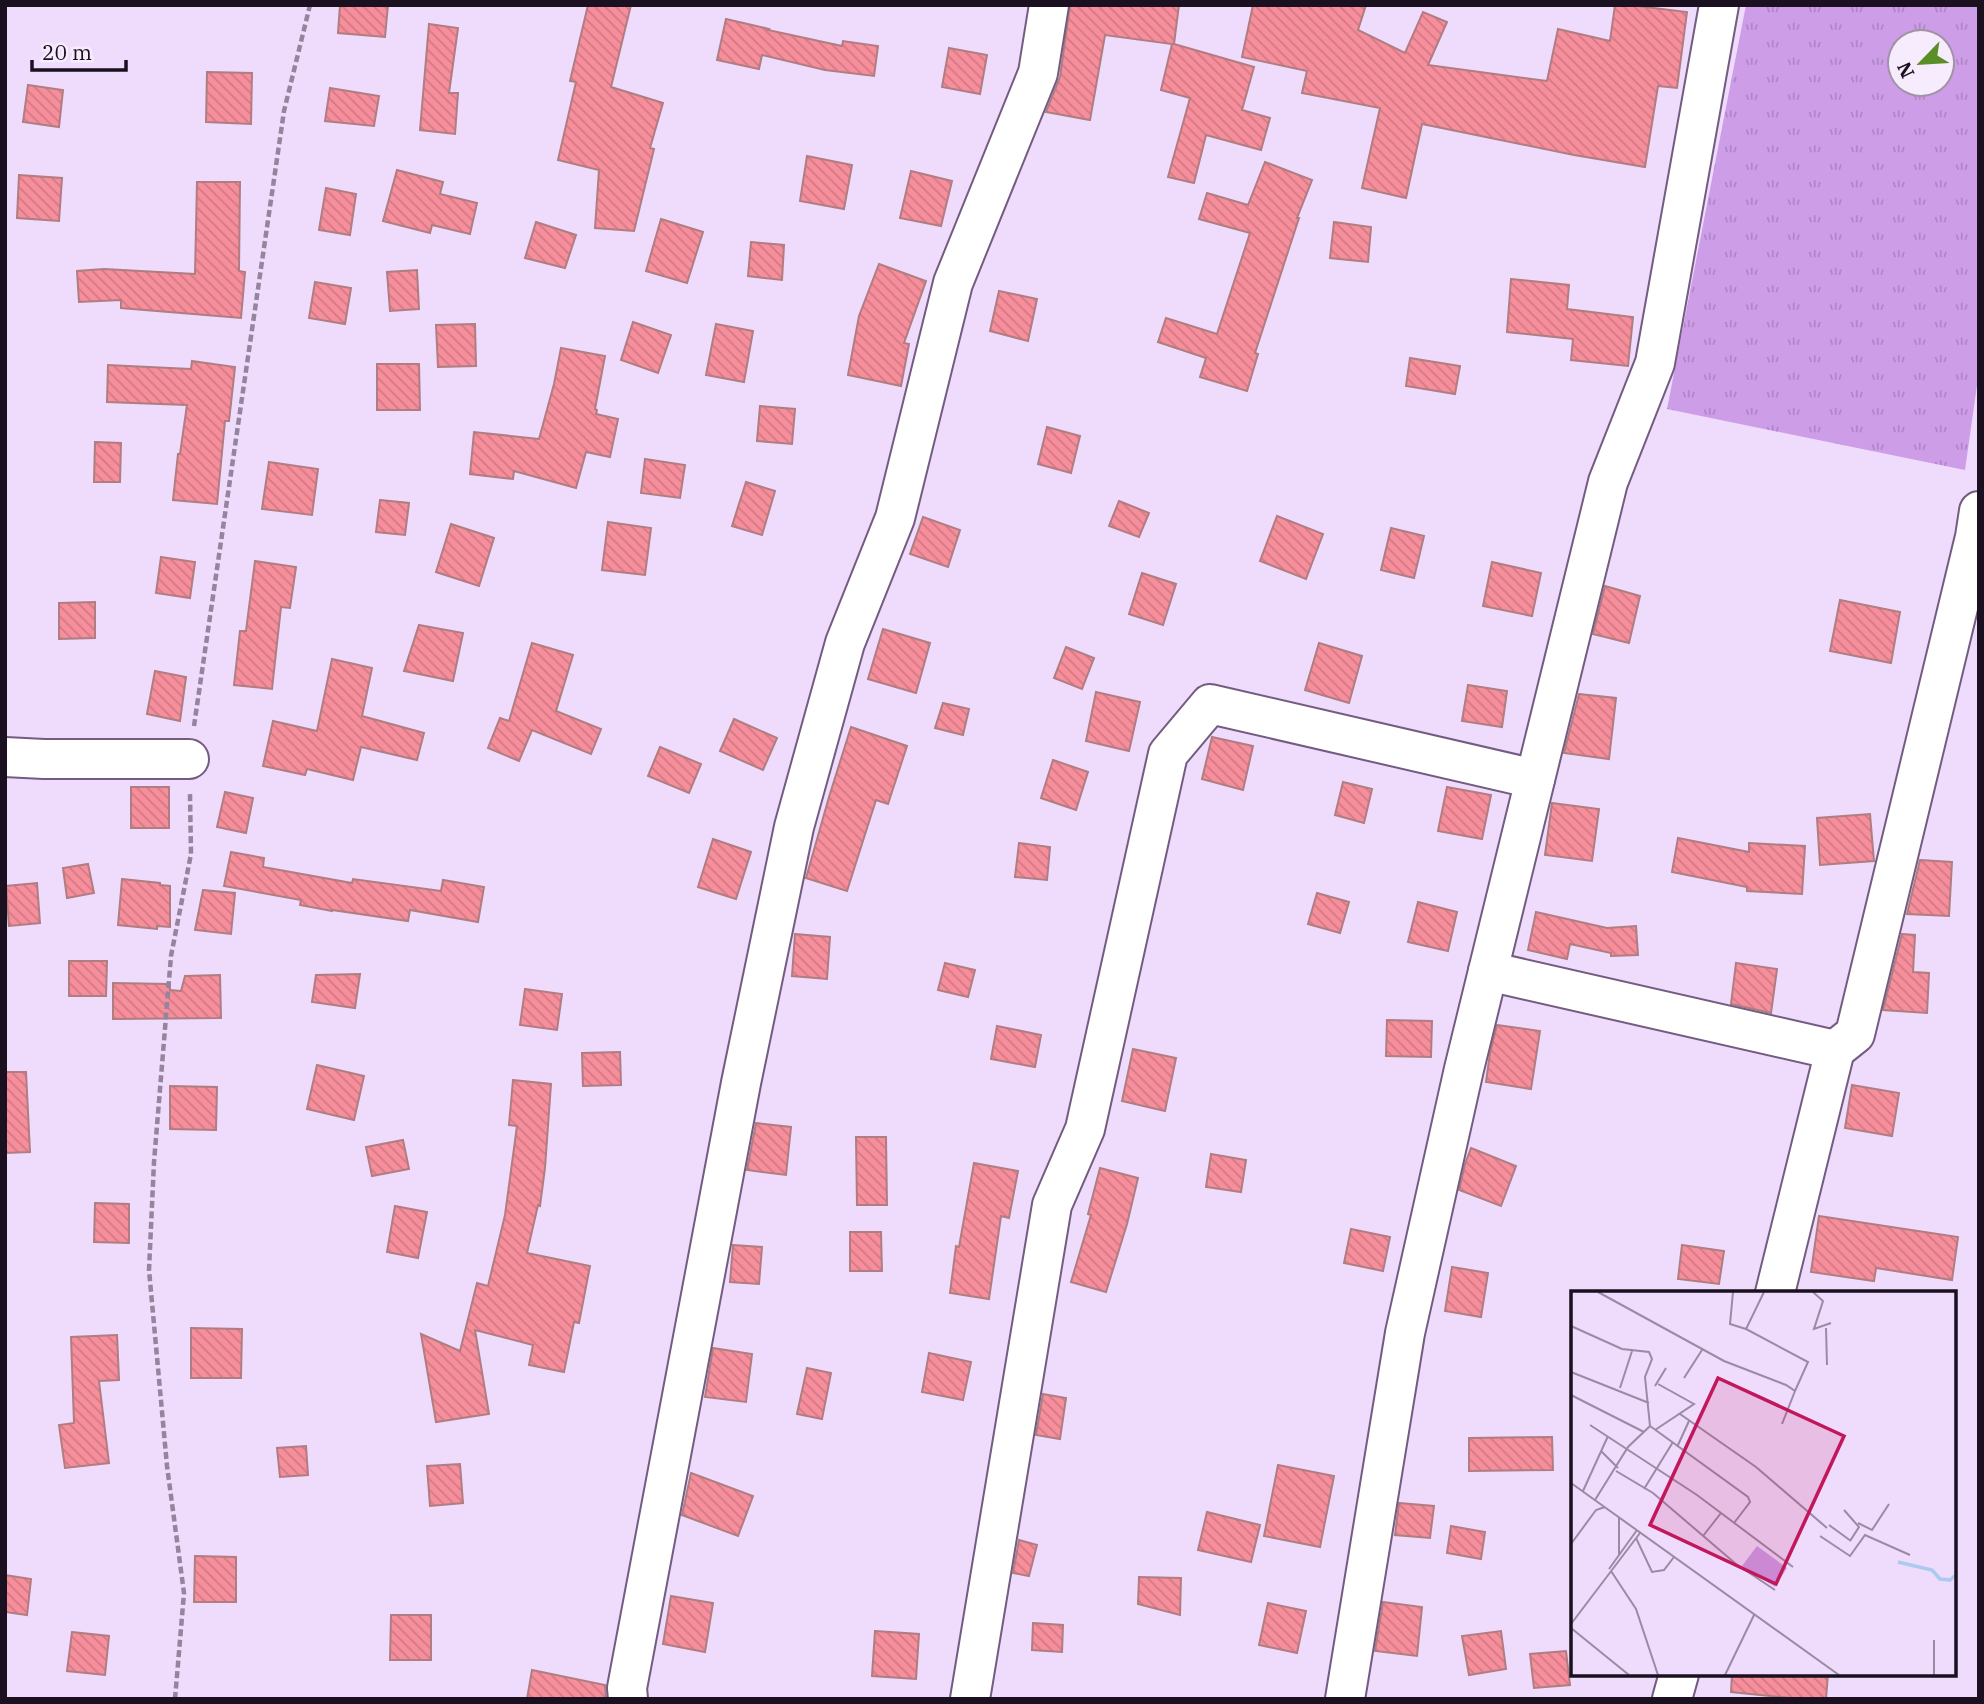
<svg xmlns="http://www.w3.org/2000/svg" width="1984" height="1704" font-family="'IBM Plex Serif',serif">
<style>
.grass{fill:url(#grass-tufts);fill-rule:evenodd}
.building{fill:url(#building-back-hatch);stroke:#af7d82;stroke-width:2}
.lines{fill:none;stroke-linecap:round;stroke-linejoin:round}
.minor-casing{stroke:#735c80;stroke-width:42}
.path{stroke:#94849d;stroke-width:4.5;stroke-dasharray:7 3.5;stroke-linecap:butt}
.minor{stroke:#fff;stroke-width:38}
.inset-river{fill:none;stroke:#aacaf0;stroke-width:3.5}
.inset-road{fill:none;stroke:#9a8aa4;stroke-width:2}
.view{fill:#c2185b;fill-opacity:0.15;stroke:#c2185b;stroke-width:3.5}
.inset-edge{fill:none;stroke:#1a101f;stroke-width:3.5}
</style>
<defs>
<pattern id="grass-tufts" width="24" height="20" patternUnits="userSpaceOnUse" patternTransform="scale(1.75)"><rect width="24" height="20" fill="#cd9de8"/><path d="M3 7l-1-3M5 7V3M7 7l1-3M15 17l-1-3M17 17v-4M19 17l1-3" fill="none" stroke="#af86c7"/></pattern>
<pattern id="building-back-hatch" width="6" height="6" patternUnits="userSpaceOnUse" patternTransform="scale(1.75)"><rect width="6" height="6" fill="#f78e9b"/><path d="M-1 5l2 2M0 0l6 6M5-1l2 2" fill="none" stroke="#d37985"/></pattern>
</defs>
<rect width="100%" height="100%" fill="#efdbfc"/>
<path class="grass" d="M1746 5H1979V371L1965 470 1667 409ZM1900 42H1942V84H1900Z"/>
<g class="building">
<path d="M340 5H388L385 37 338 33Z"/>
<path d="M588 5H631L611 87 663 103 650 148 654 149 634 231 595 228 599 170 558 160 576 82 570 81Z"/>
<path d="M1070 5H1179L1174 44 1254 67 1242 110 1270 118 1261 150 1206 135 1194 183 1168 177 1190 98 1161 90 1172 44 1105 35 1090 120 1046 112 1060 77Z"/>
<path d="M1253 5H1366L1358 30 1405 53 1423 12 1447 22 1428 65 1547 81 1558 29 1610 41 1615 5H1630L1687 12 1677 88 1658 86 1645 167 1574 155 1422 124 1406 198 1362 188 1380 108 1302 93 1307 71 1242 57Z"/>
<path d="M726 19 769 29 768 30 842 46 843 41 878 46 874 76 825 70 762 55 759 69 717 60Z"/>
<path d="M429 24 458 28 449 93H458L455 134 420 130Z"/>
<path d="M949 48 987 55 980 94 942 87Z"/>
<path d="M207 72 252 73 251 124 206 122Z"/>
<path d="M28 85 63 90 59 127 23 122Z"/>
<path d="M330 88 379 96 374 126 325 121Z"/>
<path d="M807 156 852 165 844 209 800 201Z"/>
<path d="M1265 162 1312 180 1297 218H1299L1255 353 1258 354 1247 391 1200 377 1206 358 1158 342 1166 318 1217 334 1250 233 1199 219 1207 193 1248 205Z"/>
<path d="M397 170 443 182 440 194 477 203 470 234 432 225 430 233 383 221Z"/>
<path d="M911 171 952 181 941 226 900 218Z"/>
<path d="M19 175 62 178 59 221 17 218Z"/>
<path d="M197 182H240L239 271 245 272 241 318 121 308V300L79 302 77 271 104 269 195 274Z"/>
<path d="M326 188 356 194 350 235 319 230Z"/>
<path d="M661 219 703 232 687 283 646 271Z"/>
<path d="M536 222 576 235 565 268 525 258Z"/>
<path d="M1334 222 1371 227 1368 262 1330 258Z"/>
<path d="M751 242 784 245 782 280 748 276Z"/>
<path d="M879 264 926 281 904 343 909 344 901 386 848 375 859 316Z"/>
<path d="M417 270 419 309 390 311 387 272Z"/>
<path d="M1511 279 1569 285 1567 309 1633 317 1628 366 1571 360 1573 339 1507 332Z"/>
<path d="M315 282 351 288 345 324 309 318Z"/>
<path d="M999 291 1037 299 1028 341 990 331Z"/>
<path d="M633 322 671 335 658 373 621 360Z"/>
<path d="M475 324 476 366 438 367 436 325Z"/>
<path d="M716 324 753 331 744 382 706 375Z"/>
<path d="M561 348 605 356 595 409 597 410 596 414 618 419 610 457 586 452 576 488 514 471 513 479 470 474 474 432 539 439 554 384Z"/>
<path d="M1410 358 1460 366 1455 394 1406 386Z"/>
<path d="M192 361 235 367 229 421H225L217 504 173 500 178 454H180L187 405 107 402 108 365 191 369Z"/>
<path d="M377 364H419L420 410H377Z"/>
<path d="M760 406 795 409 792 444 757 441Z"/>
<path d="M1047 427 1080 436 1071 473 1038 464Z"/>
<path d="M95 442 121 443 120 482H94Z"/>
<path d="M645 459 685 465 680 498 641 493Z"/>
<path d="M269 462 318 469 312 515 262 509Z"/>
<path d="M746 482 775 491 762 535 732 526Z"/>
<path d="M380 500 409 503 405 535 376 532Z"/>
<path d="M1119 501 1149 513 1139 537 1109 526Z"/>
<path d="M1277 516 1323 534 1306 579 1260 561Z"/>
<path d="M923 517 960 530 948 567 910 554Z"/>
<path d="M608 522 651 528 645 575 602 570Z"/>
<path d="M451 524 494 538 479 586 436 572Z"/>
<path d="M1391 528 1424 536 1414 578 1381 570Z"/>
<path d="M161 557 195 562 190 598 156 593Z"/>
<path d="M255 561 296 567 290 608 281 607 272 689 234 685 240 631H246Z"/>
<path d="M1492 562 1541 573 1532 616 1483 606Z"/>
<path d="M1142 573 1176 584 1163 625 1129 614Z"/>
<path d="M1605 586 1640 596 1629 643 1593 634Z"/>
<path d="M1840 600 1900 612 1891 663 1830 651Z"/>
<path d="M95 602V638L59 639V603Z"/>
<path d="M419 625 463 633 453 681 404 671Z"/>
<path d="M883 629 930 643 916 693 868 679Z"/>
<path d="M532 643 573 655 556 711 601 729 591 754 532 730 519 761 488 748 500 718 509 721Z"/>
<path d="M1319 643 1362 656 1349 703 1305 690Z"/>
<path d="M1066 647 1094 658 1082 689 1054 678Z"/>
<path d="M332 659 372 668 362 716 424 733 417 760 361 747 353 780 307 769 305 775 263 766 273 721 317 731Z"/>
<path d="M155 671 186 677 180 721 147 714Z"/>
<path d="M1468 685 1507 691 1502 727 1462 721Z"/>
<path d="M1096 692 1140 702 1129 751 1086 741Z"/>
<path d="M1579 694 1616 698 1609 759 1564 753Z"/>
<path d="M943 703 969 709 963 735 935 728Z"/>
<path d="M734 719 777 738 763 770 720 751Z"/>
<path d="M851 727 907 746 888 804 876 800 847 891 806 878 829 797Z"/>
<path d="M1212 737 1253 746 1243 790 1202 779Z"/>
<path d="M660 747 701 764 689 793 648 776Z"/>
<path d="M1053 760 1088 772 1076 810 1041 798Z"/>
<path d="M1343 782 1372 789 1364 823 1335 815Z"/>
<rect x="131" y="787" width="38" height="41"/>
<path d="M1447 787 1491 795 1482 839 1438 831Z"/>
<path d="M225 792 253 798 246 833 217 827Z"/>
<path d="M1552 803 1599 809 1592 861 1545 855Z"/>
<path d="M1870 814 1874 861 1820 865 1817 818Z"/>
<path d="M1678 838 1749 852V843L1805 846 1802 894 1747 891V887L1672 872Z"/>
<path d="M713 839 751 852 736 899 698 887Z"/>
<path d="M1019 843 1050 847 1047 880 1015 877Z"/>
<path d="M231 852 264 858 263 867 352 883 353 879 441 891 443 880 484 887 478 922 410 910 408 921 332 910V911L300 905 301 900 224 886Z"/>
<path d="M1920 860 1952 862 1949 916 1907 914Z"/>
<path d="M88 864 94 893 67 898 63 868Z"/>
<path d="M122 879 160 883V885L170 886V927L157 926V929L118 925Z"/>
<path d="M37 883 40 923 9 926 6 886Z"/>
<path d="M203 890 235 893 231 934 195 930Z"/>
<path d="M1317 893 1349 902 1340 933 1308 924Z"/>
<path d="M1418 902 1457 912 1448 951 1408 942Z"/>
<path d="M1536 912 1607 928 1636 926 1638 955 1611 956V953L1570 944 1567 959 1528 950Z"/>
<path d="M795 934 830 937 827 979 792 976Z"/>
<path d="M1902 934 1915 935 1913 972 1929 973 1927 1013 1883 1010Z"/>
<path d="M69 961H107L106 996H69Z"/>
<path d="M945 963 975 970 968 997 938 990Z"/>
<path d="M1736 963 1777 969 1771 1013 1731 1004Z"/>
<path d="M360 974 355 1008 312 1002 316 975Z"/>
<path d="M220 975 221 1018 113 1019V983L170 984V990L181 991 185 976Z"/>
<path d="M525 989 562 994 557 1030 520 1025Z"/>
<path d="M1387 1020 1432 1021 1431 1057 1386 1056Z"/>
<path d="M1497 1025 1540 1031 1531 1089 1486 1082 1490 1053Z"/>
<path d="M997 1026 1041 1035 1035 1067 991 1059Z"/>
<path d="M1133 1049 1176 1058 1165 1111 1122 1101Z"/>
<path d="M620 1052 621 1085 583 1086 582 1053Z"/>
<path d="M317 1065 364 1076 354 1120 307 1109Z"/>
<path d="M5 1072H26L30 1152 5 1153Z"/>
<path d="M513 1080 551 1084 545 1168 540 1206 538 1205 527 1253 590 1266 579 1323 574 1322 564 1372 529 1365 533 1345 475 1330 489 1414 436 1422 421 1334 460 1351 477 1283 488 1286 505 1215 517 1126 509 1125Z"/>
<path d="M1852 1085 1899 1093 1892 1136 1845 1128Z"/>
<path d="M170 1086 217 1087 216 1130 170 1129Z"/>
<path d="M756 1123 791 1127 786 1175 747 1170Z"/>
<path d="M856 1137H886L887 1205H857Z"/>
<path d="M403 1140 409 1169 372 1176 366 1147Z"/>
<path d="M1471 1148 1516 1166 1501 1206 1459 1190 1465 1164Z"/>
<path d="M1211 1154 1246 1160 1241 1192 1206 1187Z"/>
<path d="M974 1163 1018 1171 1009 1218 1001 1216 989 1299 950 1293 956 1246 959 1247Z"/>
<path d="M1100 1168 1138 1178 1127 1224 1106 1292 1071 1282 1091 1215 1088 1214Z"/>
<path d="M95 1203 129 1204V1243L94 1242Z"/>
<path d="M395 1206 427 1212 418 1258 387 1252Z"/>
<path d="M1819 1216 1958 1237 1952 1280 1876 1268 1874 1281 1811 1272Z"/>
<path d="M1351 1229 1390 1237 1383 1271 1344 1263Z"/>
<path d="M850 1232H881L882 1271H850Z"/>
<path d="M733 1245 762 1247 759 1284 730 1282Z"/>
<path d="M1682 1245 1724 1251 1719 1284 1678 1279Z"/>
<path d="M1452 1267 1488 1273 1481 1317 1445 1311Z"/>
<path d="M191 1328 242 1329 241 1378H191Z"/>
<path d="M117 1335 119 1380 99 1381 109 1463 65 1468 59 1425 74 1423 71 1337Z"/>
<path d="M713 1348 752 1354 746 1402 705 1397Z"/>
<path d="M929 1353 971 1362 963 1400 922 1392Z"/>
<path d="M807 1368 831 1373 822 1419 797 1414Z"/>
<path d="M1043 1394 1066 1398 1060 1439 1036 1435Z"/>
<path d="M1552 1437 1553 1470 1469 1471V1438Z"/>
<path d="M306 1446 308 1475 280 1477 277 1448Z"/>
<path d="M460 1464 463 1503 430 1506 427 1466Z"/>
<path d="M1278 1465 1334 1476 1320 1547 1264 1536Z"/>
<path d="M691 1473 753 1496 738 1536 682 1515Z"/>
<path d="M1399 1503 1434 1506 1430 1538 1395 1535Z"/>
<path d="M1207 1512 1260 1525 1251 1562 1198 1550Z"/>
<path d="M1451 1526 1485 1532 1481 1559 1447 1553Z"/>
<path d="M1019 1540 1037 1545 1029 1576 1013 1573Z"/>
<path d="M195 1556 236 1557V1602H194Z"/>
<path d="M5 1575 31 1579 27 1615 5 1612Z"/>
<path d="M1139 1577 1181 1578 1180 1615 1138 1604Z"/>
<path d="M671 1596 713 1603 705 1652 663 1644Z"/>
<path d="M1383 1602 1422 1607 1417 1656 1375 1651Z"/>
<path d="M1268 1603 1306 1611 1297 1653 1259 1645Z"/>
<path d="M391 1615H431V1660H390Z"/>
<path d="M1033 1623 1063 1625 1062 1652 1032 1650Z"/>
<path d="M875 1631 919 1634 916 1679 872 1676Z"/>
<path d="M1501 1631 1506 1669 1469 1675 1462 1636Z"/>
<path d="M72 1632 109 1636 105 1675 67 1671Z"/>
<path d="M1566 1651 1570 1685 1534 1688 1530 1654Z"/>
<path d="M532 1670 605 1685 606 1699H527Z"/>
<path d="M1732 1674H1828L1826 1699H1799L1731 1692Z"/>
</g>
<g class="lines">
<g class="minor-casing">
<g id="minor">
<path d="M5 757 44 759H189"/>
<path d="M1488 971 1835 1050"/>
<path d="M1775 1293 1835 1050 1855 1034 1975 537 1979 511"/>
<path d="M628 1699 627 1688 741 1083 794 827 845 643 895 518 953 283 1038 73 1049 5"/>
<path d="M970 1699 1052 1205 1085 1129 1168 754 1210 704 1535 779"/>
<path d="M1345 1699 1405 1333 1464 1069 1608 482 1655 363 1719 5"/>
<path d="M1672 1699 1679 1674"/>
</g>
</g>
<g class="path">
<path d="M194 726 284 111 310 5"/>
<path d="M175 1699 184 1593 167 1466 149 1270 154 1162 171 956 191 854 190 794"/>
</g>
<use href="#minor" class="minor"/>
</g>
<g transform="translate(1571 1291)">
<rect width="385" height="385" fill="#efdbfc"/>
<path d="M186 255 216 277 204 296 171 275Z" fill="#cd9de8"/>
<path class="inset-river" d="M327 271 361 279 369 288 379 289 385 284"/>
<path class="inset-road" d="M27 1 153 70 215 94 224 100 211 133M162 1 159 33 175 38M193 1 175 38 237 71 224 100M242 1 252 10 243 38 260 32M0 35 51 58 78 61 81 68 74 86 79 135 57 156 24 209M255 37 256 74M0 81 78 112M113 87 131 59M84 95 95 77M49 97 61 60M0 104 73 141M109 123 185 176 256 237M19 134 126 204 222 276M79 135 177 206 179 211 163 232M84 139 123 113 87 93M107 154 118 130M30 160 47 177M45 180 82 202 165 273 204 299M0 192 268 384M73 198 102 151M12 200 37 145M273 219 288 236 279 250M48 226V264M287 232 301 239 318 213M258 234 280 250M132 245 150 222M249 245 279 265 294 244 339 264M65 247 81 281 93 279 103 266M0 253 25 219 34 216M38 278 66 239M40 280 65 318 87 384M0 333 69 242M0 337 58 384M363 349V384M154 384 183 324"/>
<path class="view" d="M147 87 273 145 205 293 79 234Z"/>
<rect width="385" height="385" class="inset-edge"/>
</g>
<rect width="1984" height="1704" fill="none" stroke="#1a101f" stroke-width="14"/>
<g transform="translate(1921 63) rotate(245)"><circle r="33" fill="#f7ecfd" stroke="#9f94a4" stroke-width="2"/>
<path d="M0-5L12 26L0 18L-12 26Z" fill="#5a8e26"/>
<text y="-10" font-size="19" font-weight="bold" text-anchor="middle" fill="#1a101f">N</text>
</g>
<path d="M32 60v10h94v-10" fill="none" stroke="#1a101f" stroke-width="3.5"/>
<text x="42" y="60" font-size="21" fill="#1a101f" stroke="#f7ecfd" stroke-width="5" paint-order="stroke">20 m</text>
</svg>
